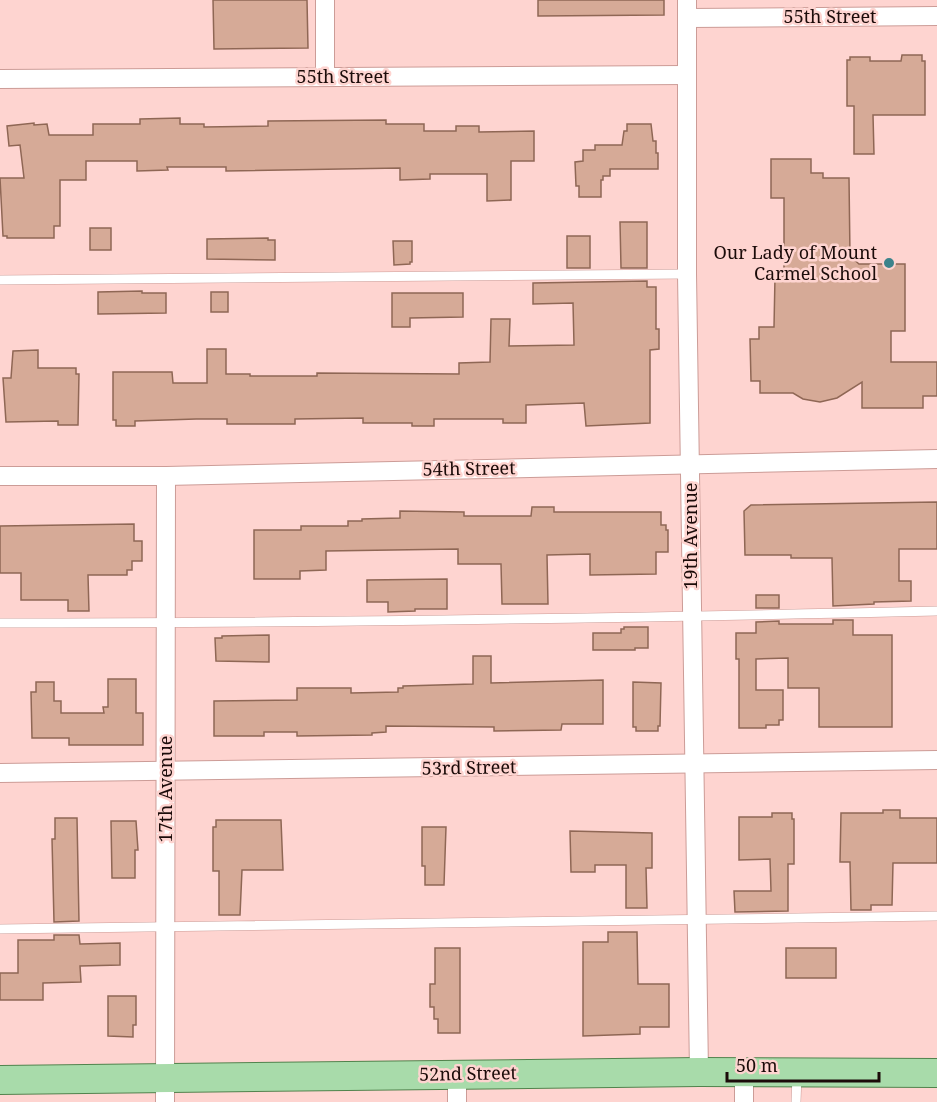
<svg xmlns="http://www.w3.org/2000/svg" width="937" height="1102" font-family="'Noto Serif',serif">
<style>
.building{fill:#d6aa97;stroke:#8f6755;stroke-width:1.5}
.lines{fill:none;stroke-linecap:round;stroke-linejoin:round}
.service-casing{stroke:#cc9c97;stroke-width:10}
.minor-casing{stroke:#cc9c97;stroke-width:20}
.primary-casing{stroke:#51834d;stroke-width:30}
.service{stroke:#fff;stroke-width:9}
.minor{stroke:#fff;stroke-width:18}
.primary{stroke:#a8dbaa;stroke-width:28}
.poi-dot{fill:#3c838b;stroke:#fed4d0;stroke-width:2}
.labels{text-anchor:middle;stroke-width:5;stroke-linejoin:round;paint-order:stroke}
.street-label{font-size:18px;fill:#1b0b09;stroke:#fed4d0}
.poi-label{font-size:18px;fill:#1b0b09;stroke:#fed4d0;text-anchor:end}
</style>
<rect width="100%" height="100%" fill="#fed4d0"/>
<g class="building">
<path d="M213 0H307L308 48 214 49Z"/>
<path d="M538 0H664V15L538 16Z"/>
<path d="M902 55H922V61H925V115H873L874 154H854V106H847V60H850V57H870V61H901Z"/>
<path d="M180 118V124H204V127L268 126V121L386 120V124H424V131H456V126H479V132L534 131V161H511V200L487 201V174H430V179L400 180V168L226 171V167H167L168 170 137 171V161H86V180H60V226H54V238H7V236H3L0 178H24L20 145 9 146 7 126 34 123V125L47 124 49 135H93V124H140V119Z"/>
<path d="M627 124H651L653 141H656V153H658V169H610V176H603V180H601V197H579V186H576L575 162 583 161V150H595V145H622L624 131H627Z"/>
<path d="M771 159H811V173H823V178H849L850 256 859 264H905V331H891V362H937V396H923V408H862V382L837 398 820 402 803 399 793 393H760V381H751L750 339H759V327H774L775 277H784V198H771Z"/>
<path d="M620 222H647V268H621Z"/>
<rect x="90" y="228" width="21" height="22"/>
<rect x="567" y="236" width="23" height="32"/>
<path d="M268 238V240H275V260L207 259V239Z"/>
<path d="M393 241H412V262H410V264L394 265Z"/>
<path d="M647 281V287H656V329H659V349L650 350V423L586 426 584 403 526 405V423H503V419H434V426H412V423H363V418L295 419V424H227V419H196L135 421V426H116V420H113V372H172L173 383H207V349H226V374H250V376H317V373L459 374V363L490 362 491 319H510L509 346 574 345 573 303 533 304V283Z"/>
<path d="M142 291V293H166V313L98 314V292Z"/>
<rect x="211" y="292" width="17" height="20"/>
<path d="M392 293H463V317L410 318V327H392Z"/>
<path d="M38 350V368H76V374H79L78 425H58V421L6 422 3 378H11L13 351Z"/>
<path d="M937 502V549H899V581H911V601L874 602V604L833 606 832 558H791V555H745L744 511 751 505Z"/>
<path d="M532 507H554V512H661V525H666V530H668V552H656V574L590 575V554L547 555 548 604H502L501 564H458V549L326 551V570L300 571V579H254V530H301V526H348V521H362V519L400 518V511L464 512V516H531Z"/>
<path d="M134 524V541H142V561H132V570H127V575H88L89 611H68V600H21V573H0V526Z"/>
<path d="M447 579V609H415V611L388 612V602H367V580Z"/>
<rect x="756" y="595" width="23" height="13"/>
<path d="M833 620H853V635H892V727H819V688H788V658L756 659V690H783V720H779V725H766V728H739V659H736V633H756V622L779 621V624H833Z"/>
<path d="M624 627H648V648H635V650H593V633H621V629H624Z"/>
<path d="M269 635V662L216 661 215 638H222V636Z"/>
<path d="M473 656H491V683L603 680V724H562L561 730 494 731V727L386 726V732L372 733V735L297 736V732H264V736H214V701L297 700V688H351V693L398 692V688H403V686L473 684Z"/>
<path d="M108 679H136V713H143V745H69V738H32L31 692H36V682H54V701H61V713H104L103 707H108Z"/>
<path d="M633 682 661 683 660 726H658V731H636V727H633Z"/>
<path d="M883 810H900V818H937V863H893L892 905H871V910H851L850 862H840L841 813H883Z"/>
<path d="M772 813H792V819H794V864H788V911L735 912 734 891H771L770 859 739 860V817H772Z"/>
<path d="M55 818H77L79 921 54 922 52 839H55Z"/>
<path d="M216 820H281L283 870H242L240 915H219V871H213V827H216Z"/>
<path d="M111 821H136L138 850H135V878H112Z"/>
<path d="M422 827H446L444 885H425V866H422Z"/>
<path d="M570 831 652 833V868H646L647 908H626V865H595V872H571Z"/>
<path d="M608 932H637L638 984H669V1027H640V1034L583 1036V942H608Z"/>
<path d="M54 935H79L80 944 120 943V965L80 966 81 982 43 983V1000H0V973H18V940H54Z"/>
<path d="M435 948H460V1033H438V1019H434V1007H430V984H435Z"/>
<rect x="786" y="948" width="50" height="30"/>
<path d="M108 996H136V1025H133V1037L108 1036Z"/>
</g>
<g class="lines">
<g class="service-casing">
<g id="service">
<path d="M0 280 687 274"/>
<path d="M0 623C312 623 625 618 937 611"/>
<path d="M0 929 937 916"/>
<path d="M796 1102 797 1075"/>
</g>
</g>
<g class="minor-casing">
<g id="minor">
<path d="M325 0V77"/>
<path d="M687 0V274L699 1072"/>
<path d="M688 18 937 16"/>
<path d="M0 79 686 75"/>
<path d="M0 476H166L937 459"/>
<path d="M0 773 937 760"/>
<path d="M744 1073V1102"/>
<path d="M457 1074V1102"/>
<path d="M165 1102 166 476"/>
</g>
</g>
<g class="primary-casing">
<path id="primary" d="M0 1080 699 1072 937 1073"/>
</g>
<use href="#service" class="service"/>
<use href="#minor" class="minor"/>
<use href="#primary" class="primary"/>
</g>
<circle class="poi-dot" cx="889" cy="263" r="6"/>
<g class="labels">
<g class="street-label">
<text x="830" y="23">55th Street</text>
<text x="343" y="83">55th Street</text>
<text transform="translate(469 469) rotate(-1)" y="6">54th Street</text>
<text transform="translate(691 536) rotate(-90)" y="6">19th Avenue</text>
<text transform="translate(469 768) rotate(-1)" y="6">53rd Street</text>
<text transform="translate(166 789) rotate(-90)" y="6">17th Avenue</text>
<text transform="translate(468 1074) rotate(-1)" y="6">52nd Street</text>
</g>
<g class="poi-label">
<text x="877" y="259">Our Lady of Mount<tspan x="877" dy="21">Carmel School</tspan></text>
</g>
</g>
<path d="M727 1072v9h152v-9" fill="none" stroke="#1b0b09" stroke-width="3"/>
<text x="736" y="1072" font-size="18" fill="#1b0b09" stroke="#fed4d0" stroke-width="4.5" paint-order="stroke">50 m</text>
</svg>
